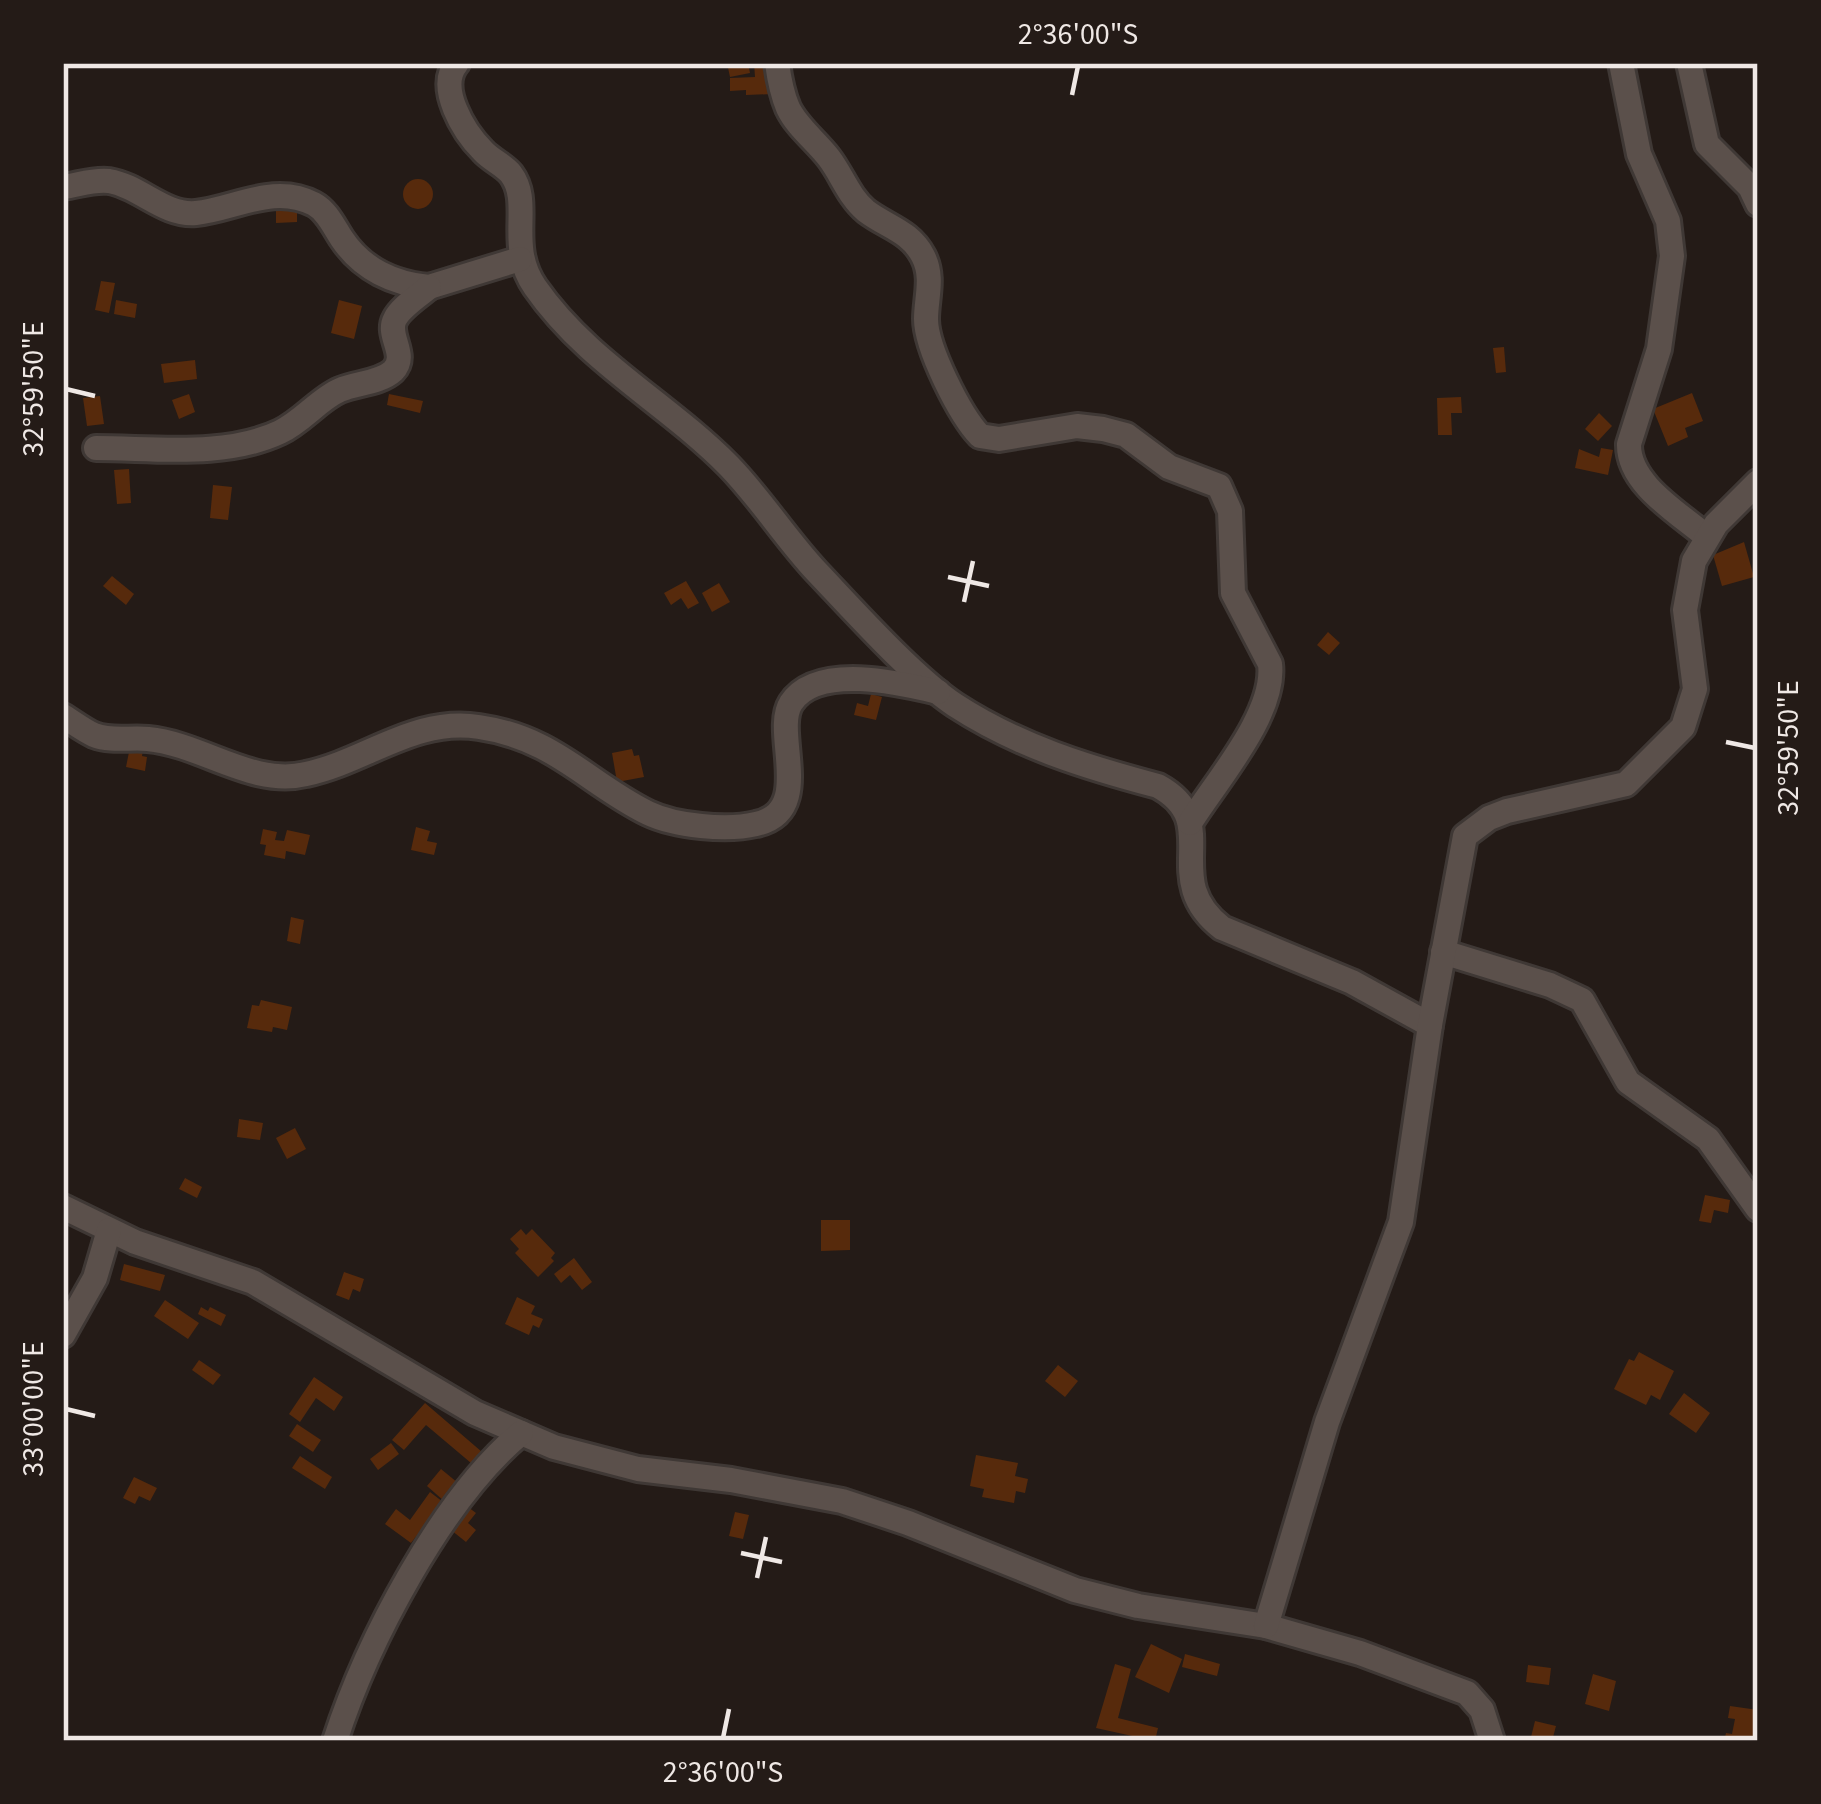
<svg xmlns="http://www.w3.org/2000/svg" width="1821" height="1804" font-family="'Source Sans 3',sans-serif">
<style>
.building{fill:#572a0c}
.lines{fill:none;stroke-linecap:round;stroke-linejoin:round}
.minor-casing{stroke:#3f3835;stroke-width:30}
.minor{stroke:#5b504b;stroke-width:24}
.ticks{fill:none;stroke:#efe8e5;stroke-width:4.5}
.neatline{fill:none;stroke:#efe8e5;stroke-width:4.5}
.ticks-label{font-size:30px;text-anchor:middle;fill:#efe8e5}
</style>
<rect width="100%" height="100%" fill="#241b17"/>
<g class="building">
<path d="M727 63H748L750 73 730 77Z"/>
<path d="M754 63H772L773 94 746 95V90L730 91V78L755 77Z"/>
<circle cx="418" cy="194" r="15"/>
<path d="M297 210V222L276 223V211Z"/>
<path d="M101 281 115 283 109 313 95 310Z"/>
<path d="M116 300 137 304 135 318 114 314Z"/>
<path d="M339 300 362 306 354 339 331 333Z"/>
<path d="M1504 347 1506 372 1496 373 1493 348Z"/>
<path d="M195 360 197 379 164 383 161 364Z"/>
<path d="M1692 393 1703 421 1685 428 1688 437 1668 446 1653 409Z"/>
<path d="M189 394 195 412 179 419 172 400Z"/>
<path d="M389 394 423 401 420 413 387 405Z"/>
<path d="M100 396 104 424 87 426 83 398Z"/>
<path d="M1461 397 1462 413H1451L1452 435H1438L1437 398Z"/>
<path d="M1599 413 1612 426 1598 441 1585 429Z"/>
<path d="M1601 448 1613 450 1608 475 1575 468 1579 449 1599 457Z"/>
<path d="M129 469 131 503 117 504 114 470Z"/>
<path d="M213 485 232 487 228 520 210 518Z"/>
<path d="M1744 542 1754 577 1722 586 1713 555Z"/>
<path d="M112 576 134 594 126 605 103 586Z"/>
<path d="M686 581 699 603 688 609 681 598 671 605 664 593Z"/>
<path d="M719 583 730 602 712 612 702 593Z"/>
<path d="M1328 632 1340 643 1329 655 1317 645Z"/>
<path d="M871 694 882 697 876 720 854 715 857 703 868 706Z"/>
<path d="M131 742 144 745 142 756 147 757 145 771 126 767Z"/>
<path d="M632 749 634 756 639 755 644 777 617 782 612 753Z"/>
<path d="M416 827 430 831 427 841 437 843 434 855 411 850Z"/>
<path d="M263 829 277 832 275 840 284 841 287 830 310 835 305 855 286 851 285 859 264 855 266 845 260 844Z"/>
<path d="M291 917 304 920 300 944 287 941Z"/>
<path d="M261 1000 292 1007 287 1030 273 1027 272 1032 247 1028 252 1005 259 1006Z"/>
<path d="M239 1119 263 1123 260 1140 237 1137Z"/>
<path d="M295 1128 306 1149 287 1159 276 1138Z"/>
<path d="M185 1178 202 1187 197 1198 179 1189Z"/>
<path d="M1705 1195 1730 1200 1728 1213 1714 1210 1711 1223 1699 1221Z"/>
<path d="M821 1220H850V1250L821 1251Z"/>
<path d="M521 1229 526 1235 532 1229 555 1253 551 1258 554 1261 538 1277 515 1253 519 1249 510 1239Z"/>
<path d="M574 1258 592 1282 582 1290 570 1275 561 1283 554 1274Z"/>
<path d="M124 1264 165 1275 160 1291 120 1280Z"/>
<path d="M344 1272 364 1279 360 1292 353 1289 349 1300 336 1295Z"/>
<path d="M517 1297 535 1306 531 1314 543 1319 539 1328 533 1325 529 1335 505 1324Z"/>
<path d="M165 1300 199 1323 188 1339 154 1316Z"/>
<path d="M201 1307 208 1311 210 1307 226 1315 221 1326 198 1314Z"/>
<path d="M1639 1352 1674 1371 1660 1400 1651 1395 1646 1405 1614 1389 1629 1359 1634 1361Z"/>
<path d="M199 1360 221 1375 213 1385 192 1370Z"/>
<path d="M1058 1365 1078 1381 1065 1397 1045 1381Z"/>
<path d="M314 1377 343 1397 334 1411 316 1398 300 1422 289 1414Z"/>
<path d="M1684 1393 1710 1413 1696 1433 1669 1414Z"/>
<path d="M425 1403 482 1452 471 1463 426 1425 404 1450 392 1440Z"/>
<path d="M297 1424 321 1440 313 1452 289 1436Z"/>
<path d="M391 1443 399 1454 378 1470 370 1459Z"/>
<path d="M976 1455 1018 1463 1015 1476 1028 1479 1025 1493 1016 1491 1014 1503 982 1497 984 1489 970 1486Z"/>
<path d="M300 1456 332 1477 325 1489 292 1468Z"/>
<path d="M441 1469 458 1483 444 1501 427 1486Z"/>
<path d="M134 1477 157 1488 150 1501 139 1496 135 1504 123 1498Z"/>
<path d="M430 1492 443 1502 411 1543 385 1524 396 1509 410 1520Z"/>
<path d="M464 1504 476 1513 468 1523 476 1530 466 1542 446 1526Z"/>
<path d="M735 1512 749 1515 743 1539 729 1536Z"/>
<path d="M1151 1644 1182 1659 1169 1693 1135 1677Z"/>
<path d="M1185 1654 1220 1664 1217 1676 1182 1667Z"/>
<path d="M1115 1664 1131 1669 1118 1718 1158 1728 1155 1741 1096 1728Z"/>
<path d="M1528 1665 1551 1668 1549 1685 1526 1682Z"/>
<path d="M1593 1674 1616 1681 1609 1711 1585 1704Z"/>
<path d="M1730 1706 1758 1710V1741H1724L1726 1733 1732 1734 1735 1719 1728 1718Z"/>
<path d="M1535 1721 1556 1726 1552 1741H1530Z"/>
</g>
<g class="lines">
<g class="minor-casing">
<g id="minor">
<path d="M457 63C436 87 464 132 483 151 491 160 504 165 511 174 533 203 506 245 535 287 587 362 667 403 729 466 761 499 786 539 817 572 853 610 913 677 955 705 1018 746 1086 767 1158 786 1226 823 1157 878 1222 928L1352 982 1430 1025"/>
<path d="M777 63C779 78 782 94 788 108 797 127 816 141 829 158 842 175 849 197 866 211 887 227 910 231 923 256 934 277 926 298 926 319 926 348 960 415 980 436L999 439 1077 426 1103 429 1126 435 1169 467 1219 486 1230 511 1233 593 1270 664C1276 714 1216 781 1190 823"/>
<path d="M1621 63 1639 154 1668 221 1672 256 1659 349 1629 444C1628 484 1679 513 1707 537"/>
<path d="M1689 63 1707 144 1750 187 1758 204"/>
<path d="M63 187C78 185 94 179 109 181 140 186 164 216 196 213 235 209 274 183 314 204 327 211 334 227 342 239 362 269 394 284 429 287L520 259"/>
<path d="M96 448C155 448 225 458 280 432 303 421 319 399 340 390 356 383 380 383 393 371 409 355 386 336 395 319 401 307 419 296 429 287"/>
<path d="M63 716C73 722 83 730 94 735 112 742 130 737 148 739 202 744 252 787 306 774 367 761 414 717 479 727 555 738 587 783 648 813 675 826 727 831 756 824 816 811 772 733 791 703 817 663 901 683 938 692"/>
<path d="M1443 952 1550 985 1582 1000 1628 1082 1708 1139 1758 1209"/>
<path d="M63 1207 135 1242 253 1282 475 1413 554 1447 638 1469 731 1480 842 1501 908 1523 1075 1590 1138 1606 1266 1626 1360 1653 1467 1693 1482 1710 1492 1741"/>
<path d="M63 1335 95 1278 109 1230"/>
<path d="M1266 1626 1327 1422 1401 1222 1430 1025 1465 836 1489 818 1507 811 1626 784 1683 727 1695 689 1685 610 1694 561 1716 524 1758 482"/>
<path d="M335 1741C367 1642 441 1500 521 1433"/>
</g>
</g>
<use href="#minor" class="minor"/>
</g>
<path class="ticks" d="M1072 95 1078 66M66 389 95 396M948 577 989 586M964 602 973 561M1726 742 1755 748M66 1409 95 1416M741 1553 782 1562M757 1578 766 1537M723 1738 729 1709"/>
<rect width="1821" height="1804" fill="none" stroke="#241b17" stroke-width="132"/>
<rect x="66" y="66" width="1689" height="1672" class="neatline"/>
<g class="ticks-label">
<text x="1078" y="44">2°36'00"S</text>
<text transform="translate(33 389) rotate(-90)" y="10">32°59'50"E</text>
<text transform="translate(1788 748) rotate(-90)" y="10">32°59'50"E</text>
<text transform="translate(33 1409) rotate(-90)" y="10">33°00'00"E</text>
<text x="723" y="1782">2°36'00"S</text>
</g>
</svg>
